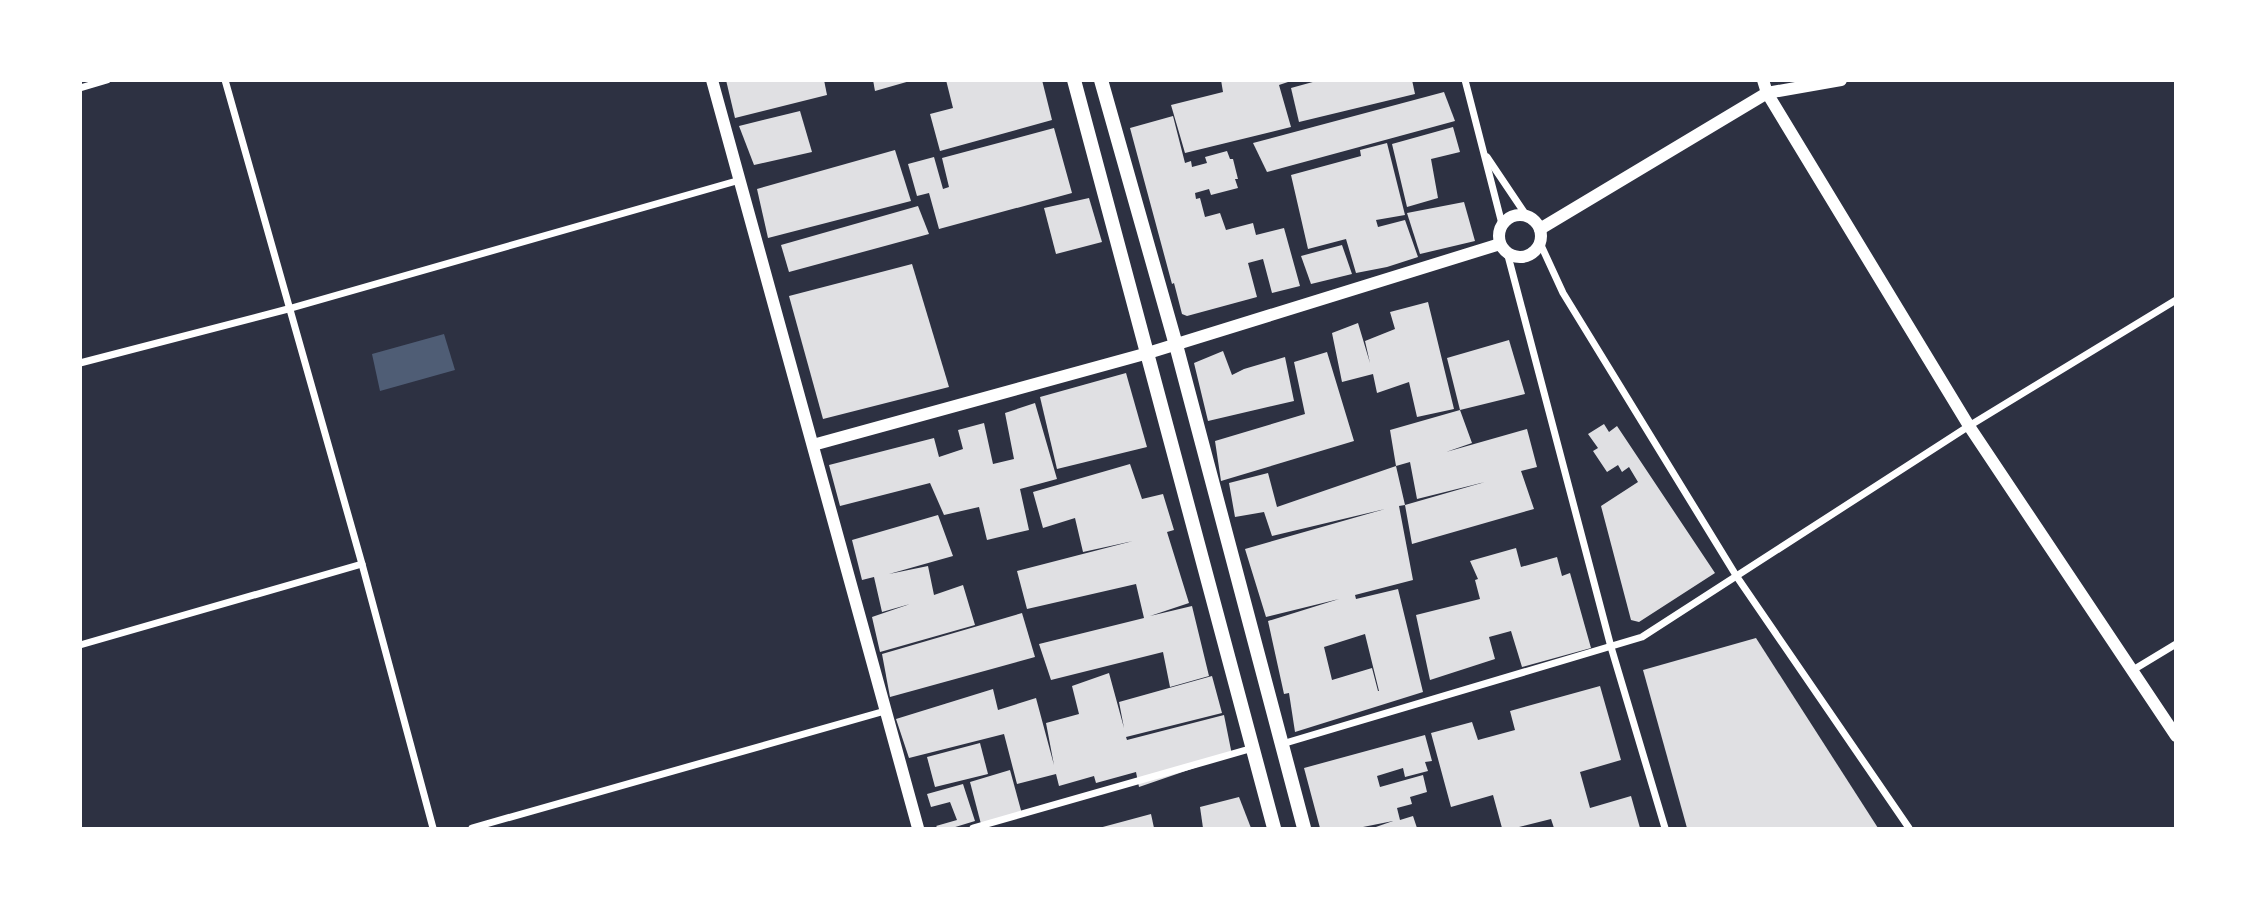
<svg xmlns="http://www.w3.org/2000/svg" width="2256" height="909" font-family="Mulish,sans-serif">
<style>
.water{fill:#4f5d75}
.building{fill:#e0e0e3;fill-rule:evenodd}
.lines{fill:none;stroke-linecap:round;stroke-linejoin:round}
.minor{stroke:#fff;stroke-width:7}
.tertiary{stroke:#fff;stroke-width:12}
.secondary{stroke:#fff;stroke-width:14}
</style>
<rect width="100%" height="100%" fill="#2d3142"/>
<path class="water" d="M444 334 455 370 380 391 372 354Z"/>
<g class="building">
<path d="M726 80H824L827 95 735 118Z"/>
<path d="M873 80H910V81L875 91Z"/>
<path d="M946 80H1042L1052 120 940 151 930 114 953 108Z"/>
<path d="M1221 80H1294L1279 85 1291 127 1185 153 1171 105 1223 92Z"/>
<path d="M1320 80H1412L1415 94 1299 122 1291 88Z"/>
<path d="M1444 92 1455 121 1267 172 1253 143Z"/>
<path d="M800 111 812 152 754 165 739 126Z"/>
<path d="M1173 116 1185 163 1191 161 1192 167 1207 163 1205 157 1227 151 1230 159H1233L1238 179H1235L1238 188 1211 195 1209 189 1195 193 1196 199 1200 198 1205 217 1220 213 1226 230 1253 223 1256 235 1284 228 1300 286 1272 293 1263 259 1248 263 1257 297 1187 316 1182 314 1174 283 1172 284 1130 128Z"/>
<path d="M1453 127 1460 152 1431 159 1438 198 1407 207 1392 144Z"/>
<path d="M1054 128 1072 193 939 229 929 193 917 196 908 164 934 157 943 189 949 187 942 158Z"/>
<path d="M1387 143 1405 215 1376 220 1378 227 1405 220 1418 257 1387 267 1356 273 1346 239 1308 249 1291 175 1361 156 1360 150Z"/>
<path d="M895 150 911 201 768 238 757 189Z"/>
<path d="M1089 198 1102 242 1056 254 1044 208Z"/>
<path d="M1464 202 1475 241 1420 254 1407 213Z"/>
<path d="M918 206 929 234 789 272 781 245Z"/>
<path d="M1342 245 1352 274 1311 284 1301 256Z"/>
<path d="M912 264 949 387 823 419 789 296Z"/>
<path d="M1428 302 1454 409 1417 417 1409 382 1377 393 1373 374 1342 382 1332 333 1358 323 1370 363 1365 341 1395 329 1390 312Z"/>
<path d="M1509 340 1525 394 1460 410 1447 358Z"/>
<path d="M1223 351 1232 375 1244 369 1285 357 1294 401 1208 421 1194 363Z"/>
<path d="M1327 352 1354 441 1221 481 1215 441 1305 414 1294 362Z"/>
<path d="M1126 373 1147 447 1057 469 1040 397Z"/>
<path d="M1035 403 1057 479 1020 489 1029 530 987 540 979 507 944 515 930 483 840 506 829 465 934 438 939 457 963 449 958 430 984 423 993 464 1014 459 1005 413Z"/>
<path d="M1460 410 1472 443 1446 452 1527 429 1537 467 1521 471 1534 509 1412 544 1405 505 1485 482 1417 499 1410 462 1396 466 1405 505 1399 506 1413 580 1355 595 1356 599 1398 589 1423 692 1295 732 1289 693 1284 694 1268 621 1339 599 1266 617 1245 549 1385 509 1272 536 1264 512 1235 517 1229 483 1268 473 1277 507 1396 466 1390 430ZM1365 634 1379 691H1378L1372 668 1332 680 1324 647Z"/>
<path d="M1604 424 1609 432 1617 426 1715 573 1639 622 1631 620 1601 506 1638 482 1629 467 1622 472 1618 465 1607 472 1593 451 1598 448 1588 434Z"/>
<path d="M1130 464 1142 499 1163 494 1174 530 1167 532 1189 603 1150 616 1192 606 1209 676 1170 687 1163 652 1051 680 1039 644 1144 618 1136 584 1027 609 1017 571 1133 541 1083 552 1075 518 1043 528 1033 492Z"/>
<path d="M938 515 953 556 889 574 928 566 934 595 963 585 975 625 880 652 872 617 910 604 882 612 874 577 862 580 852 540Z"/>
<path d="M1516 548 1521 567 1557 557 1562 576 1570 573 1591 648 1522 667 1511 631 1489 637 1495 659 1430 680 1416 615 1480 599 1475 580 1478 579 1470 561Z"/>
<path d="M1022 613 1035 657 890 697 882 654Z"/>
<path d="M1756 638 1878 828H1687L1643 670Z"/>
<path d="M1109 673 1124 728 1119 702 1212 676 1222 713 1126 737 1127 740 1224 715 1232 755 1139 787 1136 772 1096 783 1094 776 1059 786 1056 774 1017 784 1004 734 909 758 896 719 993 689 998 710 1036 698 1054 765 1046 723 1079 714 1072 686Z"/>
<path d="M1600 686 1621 760 1580 772 1590 808 1631 796 1640 828H1554L1551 819 1515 828H1502L1493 795 1451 807 1431 733 1472 722 1478 740 1515 730 1510 711Z"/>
<path d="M1425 735 1432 761 1425 762 1428 771 1405 777 1403 768 1377 776 1380 787 1423 775 1427 792 1410 797 1412 804 1397 808 1400 820 1413 816 1417 828H1373L1393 821 1358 828H1320L1304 768Z"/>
<path d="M980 743 988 774 935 787 927 757Z"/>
<path d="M1010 770 1022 814 981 824 970 782Z"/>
<path d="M963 784 975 821 952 828H938L936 826 957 820 950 802 931 807 927 794Z"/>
<path d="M1239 797 1251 828H1203L1200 807Z"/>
<path d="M1151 814 1154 828H1099Z"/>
</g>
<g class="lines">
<g class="minor">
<path d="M225 80 362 564 433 828"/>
<path d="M1465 80 1502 224"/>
<path d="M80 88 107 80"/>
<path d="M1487 157 1526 215"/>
<path d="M1540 243 1563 293 1737 577 1909 828"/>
<path d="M1507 252 1611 647 1665 828"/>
<path d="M80 363 288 309 740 180"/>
<path d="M80 645 362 564"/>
<path d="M2133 670 2176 644"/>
<path d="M1282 744 1642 637 1969 426 2176 300"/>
<path d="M472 828 885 711"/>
<path d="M973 828 1253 748"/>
</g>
<g class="tertiary">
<path d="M712 80 918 828"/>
<path d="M1763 80 1767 93 1969 426 2176 736"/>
<circle cx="1520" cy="236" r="21"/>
<path d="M1540 229 1767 93 1841 80"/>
<path d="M813 445 1148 353 1500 244"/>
</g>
<g class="secondary">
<path d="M1074 80 1274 828"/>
<path d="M1101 80 1176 345 1304 828"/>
</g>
</g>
<rect width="2256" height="909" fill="none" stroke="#ffffff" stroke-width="164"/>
</svg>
